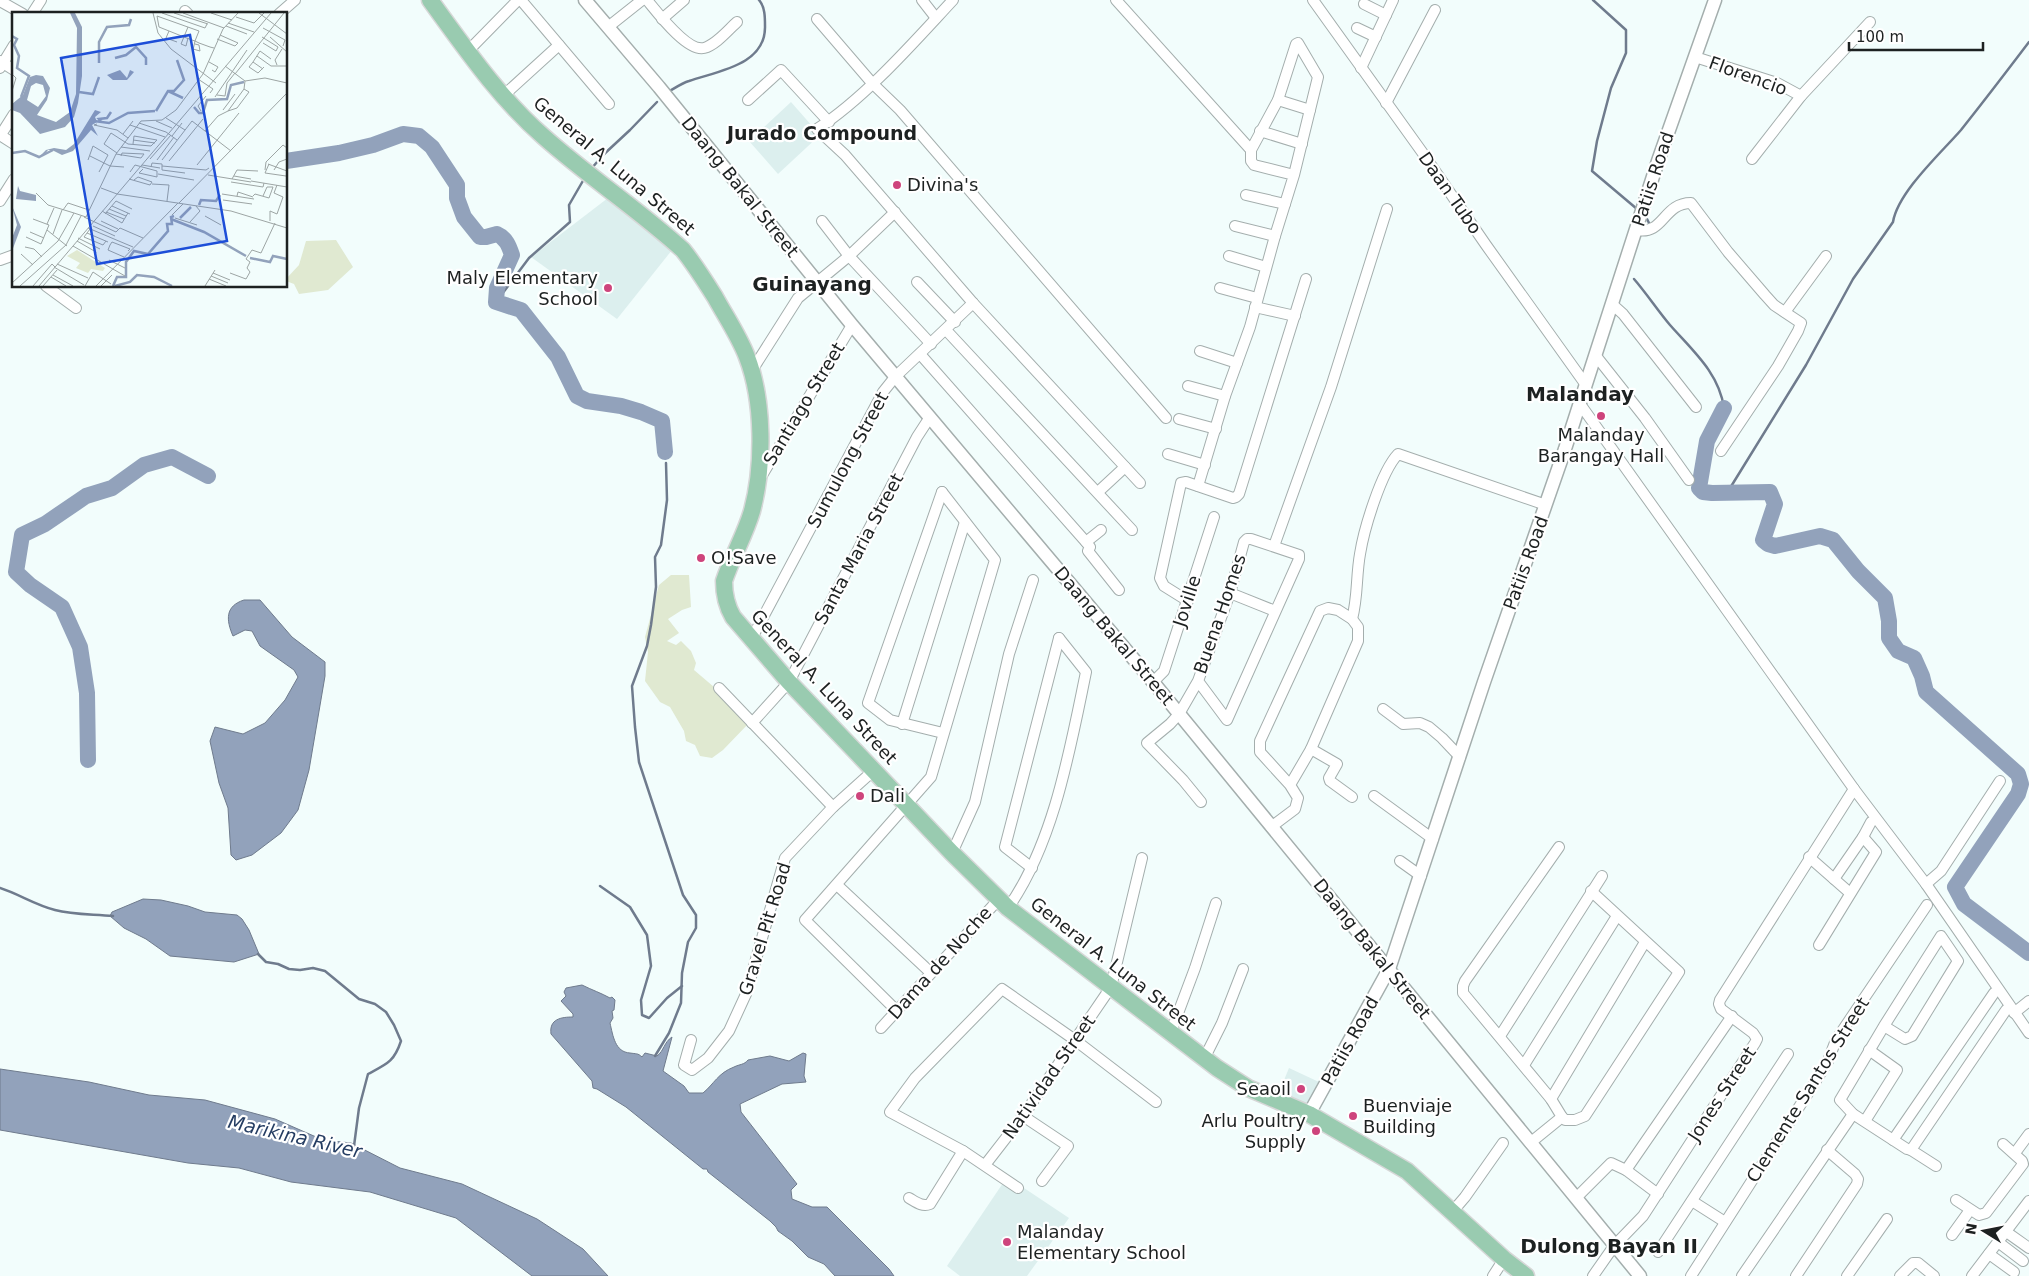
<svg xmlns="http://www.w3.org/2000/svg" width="2029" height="1276" font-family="'DejaVu Sans',sans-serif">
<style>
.built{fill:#dcefee}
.green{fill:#e0e9d1}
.water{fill:#92a2bb;stroke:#6f7b8d}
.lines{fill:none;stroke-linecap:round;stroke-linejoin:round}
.stream{stroke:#6f7b8d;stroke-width:2.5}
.river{stroke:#92a2bb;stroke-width:16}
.minor-casing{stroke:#a4aead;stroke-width:12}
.tertiary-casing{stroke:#a4aead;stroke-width:15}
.primary-casing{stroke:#d6d7d7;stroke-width:19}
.minor{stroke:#fff;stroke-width:10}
.tertiary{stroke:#fff;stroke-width:12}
.primary{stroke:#99cbb0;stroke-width:16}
.poi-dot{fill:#ce447c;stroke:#fff;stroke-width:2}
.labels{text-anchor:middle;stroke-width:4.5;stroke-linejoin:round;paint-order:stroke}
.street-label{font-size:18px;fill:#1d2121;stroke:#fff}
.poi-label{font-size:18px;fill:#1d2121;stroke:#fff;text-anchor:start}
.neighbourhood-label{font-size:19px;font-weight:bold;fill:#1d2121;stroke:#fff}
.water-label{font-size:19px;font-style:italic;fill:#253d62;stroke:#fff}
.quarter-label{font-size:20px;font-weight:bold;fill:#1d2121;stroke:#fff}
.inset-river{fill:none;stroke:#92a2bb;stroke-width:2.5}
.inset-road{fill:none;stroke:#9da5a4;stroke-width:1}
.view{fill:#1d4ed8;fill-opacity:0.15;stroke:#1d4ed8;stroke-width:2.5}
.inset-edge{fill:none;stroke:#1d2121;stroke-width:2.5}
</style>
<rect width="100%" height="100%" fill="#f2fdfc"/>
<g class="built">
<path d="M791 102 820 135 778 174 749 141Z"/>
<path d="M608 198 672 250 617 319 531 257Z"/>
<path d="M1289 1068 1319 1082 1304 1108 1278 1095Z"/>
<path d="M1003 1183 1021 1186 1069 1218 1027 1276H960L947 1266Z"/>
</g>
<g class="green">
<path d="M336 240 353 267 328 290 299 294 294 284 286 281V279L299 265 306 241Z"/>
<path d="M671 575H689L691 607 682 610 668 619 679 633 667 641 676 645 681 641 691 651 696 663 694 670 721 693 749 723 723 750 712 758 700 756 695 745 686 741 684 731 670 707 660 702 645 681 648 652 645 637 648 626 659 585Z"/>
</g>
<g class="water">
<path d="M244 600H260L292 637 325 662V676L309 770 298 810 281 833 252 855 236 860 231 855 228 808 219 783 210 741 215 727 243 734 265 723 285 700 298 677 294 670 260 646 252 631 245 630 233 636C226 620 225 606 244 600Z"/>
<path d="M143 899 161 900 188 906 205 912 237 915 242 919 249 930 259 954 234 962 170 956 146 939 124 928 110 916 112 912Z"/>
<path d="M582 985C592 990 601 993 610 998L612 997 615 1000 614 1010 612 1011 613 1018 610 1023C613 1036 615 1052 630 1053 636 1054 638 1053 642 1057L645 1053 657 1056C664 1051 664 1042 672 1037L663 1071 684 1086 689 1093H703C714 1084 718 1073 734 1067 740 1064 744 1065 748 1060L770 1056 789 1061 803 1053 806 1054 804 1076 806 1082 782 1084 740 1104 741 1112 797 1184 791 1190 792 1199 812 1207H827L889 1269 894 1276H835L824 1264 808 1257 792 1241 778 1231 776 1227 770 1221 708 1172 707 1169H703L626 1107 597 1089 593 1088 592 1081 551 1034C549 1019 561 1017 573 1017V1014L561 1001 566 996 564 992 566 988Z"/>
<path d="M0 1069 89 1082 149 1095 205 1100 275 1119 323 1140 351 1143 400 1168 462 1184 537 1219 583 1249 608 1276H532L456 1218 370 1192 291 1182 239 1168 188 1163 0 1130Z"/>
</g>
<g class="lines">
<g class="stream">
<path d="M1593 0 1626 30V53L1611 88 1597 141 1592 171 1637 209"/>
<path d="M668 92C675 88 682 83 689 81 718 71 766 65 765 26 765 17 765 7 759 0"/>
<path d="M592 168 602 156 630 130 657 102"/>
<path d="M1646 217 1649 223"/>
<path d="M1634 279C1647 294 1658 311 1670 325 1693 351 1719 373 1724 408"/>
<path d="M496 302 529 258 570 222 569 205 584 179"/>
<path d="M1727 493 1806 365 1853 279 1893 222C1898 192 1941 153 1961 130 1984 101 2007 71 2029 42"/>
<path d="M600 886 630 907 647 935 651 966 641 1000 642 1015 649 1018 667 998 682 986"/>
<path d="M0 888C19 894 35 905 55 910 73 915 94 914 113 916"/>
<path d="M258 954 266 962 278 964 289 969 300 970 313 968 325 971 359 999 375 1004 386 1012 394 1025 401 1041C394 1062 387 1064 368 1074L359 1108 354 1146"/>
<path d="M655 1056 669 1033 681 1003 682 973 688 942 696 928V915L683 895 639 762 635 727 632 686 647 646 651 625 656 587 655 557 661 545 667 500 666 463"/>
</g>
<g class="river">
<path d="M286 161 339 153 373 145 403 134 419 136 432 147 457 185V198L464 217 480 237H486L497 234C506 238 509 246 512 255L497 288 496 302 521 310 558 357 577 396 587 401 621 406 641 412 662 421 665 452"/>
<path d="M1724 408 1707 441 1699 488 1703 492 1712 493 1770 492 1775 504 1763 540 1768 544 1775 546 1820 536 1833 540 1858 571 1885 598 1889 621V638L1898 651 1914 658 1922 676 1926 692 2018 774 2021 784 2018 794 1955 887 1964 904 2029 953"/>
<path d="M88 760 87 693 80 647 62 607 30 585 16 572 22 535 45 524 86 496 112 488 144 465 172 457 208 476"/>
</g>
<g class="minor-casing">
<g id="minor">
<path d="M521 0 609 104"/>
<path d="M647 0C657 12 687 52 704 48 716 45 728 30 737 22"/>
<path d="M922 0 936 18"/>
<path d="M953 0C913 43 866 97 817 129L845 155 973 303 1140 483"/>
<path d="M1116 0 1251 150"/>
<path d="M1313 0 1422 152 1486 245 1586 385"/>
<path d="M0 1 23 14"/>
<path d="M1364 4 1386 15"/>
<path d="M185 11 188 14"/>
<path d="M32 14 41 0"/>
<path d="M279 14 295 0"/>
<path d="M662 19 684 0"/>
<path d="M817 19 872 83 900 110 1166 418"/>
<path d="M608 27 642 0"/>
<path d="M1357 28 1376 37"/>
<path d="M468 51 518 0"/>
<path d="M1695 57 1777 83 1801 96"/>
<path d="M0 61 14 70"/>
<path d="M0 68 14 45"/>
<path d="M1361 68 1393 0"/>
<path d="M503 96 559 45"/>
<path d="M748 100 781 70 829 122"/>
<path d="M1278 100 1310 110"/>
<path d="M1386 103 1435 10"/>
<path d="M1260 131 1302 144"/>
<path d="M0 135 14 144"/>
<path d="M0 136 14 114"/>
<path d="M1752 159 1801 96 1870 22"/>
<path d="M1246 195 1285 204"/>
<path d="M0 201 14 179"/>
<path d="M822 221 849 256 931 344"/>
<path d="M1235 226 1275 236"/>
<path d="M1637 230C1664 235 1663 203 1691 203L1728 252 1765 295 1774 305 1801 323 1798 331 1778 366 1721 451"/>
<path d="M1229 256 1266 267"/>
<path d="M0 260 14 255"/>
<path d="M917 282 955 322"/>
<path d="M46 286 76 308"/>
<path d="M1220 288 1257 298"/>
<path d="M1613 305 1623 314 1696 407"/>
<path d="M1255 307 1295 316"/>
<path d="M1785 312 1826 256"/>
<path d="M946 330 1132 530"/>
<path d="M1200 351 1237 363"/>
<path d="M920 354 1086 542 1090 547 1088 551 1119 590"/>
<path d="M1596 356 1645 418 1689 480"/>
<path d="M751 372 798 298 849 256 895 212"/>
<path d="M1188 386 1225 396"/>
<path d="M1580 404 1854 789 1926 884 2029 1033"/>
<path d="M1179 419 1216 429"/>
<path d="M1168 454 1205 465"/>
<path d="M761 477 852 325"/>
<path d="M1198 486 1225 396 1250 327 1275 236 1294 175 1318 77 1298 43 1296 44 1278 100 1251 150V161L1254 165 1294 175"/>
<path d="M942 492 868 703 890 720 943 733"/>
<path d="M1098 492 1125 467"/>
<path d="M1086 542 1101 530"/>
<path d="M1274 546 1331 387 1387 209"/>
<path d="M1230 593 1275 611"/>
<path d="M1188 601 1164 586 1160 578 1181 483 1186 482 1233 498 1236 497 1239 494 1306 279"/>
<path d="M1352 619C1358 597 1356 576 1360 554 1364 529 1381 472 1398 454L1546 505"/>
<path d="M752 638 883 392 895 377 973 303"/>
<path d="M1198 681 1227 720 1299 559V555L1251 539H1247L1244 542 1230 593 1198 681 1179 714 1170 724 1147 743 1183 780 1201 802"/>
<path d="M1153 682 1164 671 1214 517"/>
<path d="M719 688 833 807"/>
<path d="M1383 709 1403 724 1420 723 1429 727 1442 738 1460 757"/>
<path d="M752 723 789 682 917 437 930 417"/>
<path d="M902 724 965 522"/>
<path d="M1311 749 1337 764 1329 778 1330 781 1352 797"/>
<path d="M1374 796 1433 839"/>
<path d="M1271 827 1295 809 1298 798 1290 785 1260 752V741L1320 611 1328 608 1338 610 1352 619 1358 627V641L1311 749 1290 785"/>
<path d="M1559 847 1465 981 1463 986V993L1551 1099 1562 1117"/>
<path d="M952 853 975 802 1009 654 1033 580"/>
<path d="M1809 857 1850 893"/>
<path d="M1400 861 1421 876"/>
<path d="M1032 868 1005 847 1059 638"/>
<path d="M1834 879 1863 837 1871 822"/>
<path d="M1926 884 1941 871 2000 781"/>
<path d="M837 885 930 972"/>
<path d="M1008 908C1054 843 1070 749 1086 672L1059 638"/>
<path d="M1819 945 1876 852 1863 837"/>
<path d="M896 1010 805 920 931 777 995 560 942 492"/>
<path d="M2014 1013 2029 1001"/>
<path d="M1884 1026 1905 1039 1912 1036 1958 961 1941 936 1884 1026 1840 1100 1853 1114 1907 1149 1911 1150 2006 1010"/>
<path d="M881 1028 999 899"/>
<path d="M1171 1032 1195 968 1216 903"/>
<path d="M1500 1036 1602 876"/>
<path d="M691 1040 684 1065 692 1070 708 1058 729 1031 746 994 785 858 833 807 873 771"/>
<path d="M1204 1059 1222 1023 1243 969"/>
<path d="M1524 1065 1617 916"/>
<path d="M1551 1099 1645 942"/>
<path d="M1023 1116 1068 1146 1042 1181"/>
<path d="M1865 1121 1897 1070 1869 1050"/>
<path d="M1893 1140 1994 993"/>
<path d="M1530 1143 1562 1117 1565 1120H1575L1585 1116 1679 972 1591 891"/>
<path d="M1911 1150 1936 1166"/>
<path d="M2015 1153 2029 1134"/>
<path d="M985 1165 1023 1116 1111 987 1142 858"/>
<path d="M1626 1170 1732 1016"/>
<path d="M1018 1188 963 1151 890 1112 915 1078 1002 989 1075 1040 1156 1102"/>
<path d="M909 1198C916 1202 922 1207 930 1204L963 1151"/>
<path d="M1576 1198 1611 1163 1626 1170 1658 1194"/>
<path d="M1956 1200 1979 1215 1986 1213 2023 1164 2022 1161 2003 1144"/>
<path d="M1692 1201 1725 1222"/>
<path d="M1453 1211 1465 1197 1503 1143"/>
<path d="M2005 1231 2029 1248"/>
<path d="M1952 1235 1970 1210"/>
<path d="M1998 1242 2023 1261"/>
<path d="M1658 1252 1788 1054"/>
<path d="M1989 1254 2014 1272"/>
<path d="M1493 1276 1504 1259"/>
<path d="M1593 1276 1614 1246 1643 1216 1755 1043 1757 1039 1753 1033 1721 1009 1719 1004 1720 1000 1854 789"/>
<path d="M1691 1276 1817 1079 1828 1061 1836 1040 1927 905"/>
<path d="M1742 1276 1853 1114"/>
<path d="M1796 1276 1857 1184 1858 1179 1855 1174 1827 1150"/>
<path d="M1847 1276 1887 1219"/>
<path d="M1900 1276 1913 1263H1918L1934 1276"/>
<path d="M1972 1276 2029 1201"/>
</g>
</g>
<g class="tertiary-casing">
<g id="tertiary">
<path d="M585 0 659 87 852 325 1153 682 1640 1276"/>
<path d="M1309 1114 1389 969 1484 682 1565 449 1658 161 1715 0"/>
</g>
</g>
<g class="primary-casing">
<path id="primary" d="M430 0C465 48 499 98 544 137 589 177 639 210 683 250 695 265 705 281 715 297 726 317 739 336 747 357 764 401 764 466 752 511 745 535 732 557 724 581 724 595 726 605 733 617L789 682 858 754 952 853 1008 908 1217 1068 1248 1088 1309 1114 1407 1171 1504 1259 1526 1276"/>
</g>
<use href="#minor" class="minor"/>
<use href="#tertiary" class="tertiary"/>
<use href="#primary" class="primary"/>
</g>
<g class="poi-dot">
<circle cx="897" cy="185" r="5"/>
<circle cx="608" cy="288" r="5"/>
<circle cx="1601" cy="416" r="5"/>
<circle cx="701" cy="558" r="5"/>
<circle cx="860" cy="796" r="5"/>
<circle cx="1301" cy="1089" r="5"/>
<circle cx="1353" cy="1116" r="5"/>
<circle cx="1316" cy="1131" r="5"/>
<circle cx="1007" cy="1242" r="5"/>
</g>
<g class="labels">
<g class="street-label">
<text transform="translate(1748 76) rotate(20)" y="6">Florencio</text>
<text transform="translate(614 166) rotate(40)" y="6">General A. Luna Street</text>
<text transform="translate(1653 179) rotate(-72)" y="6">Patiis Road</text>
<text transform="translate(740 187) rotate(51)" y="6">Daang Bakal Street</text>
<text transform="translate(1450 193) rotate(55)" y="6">Daan Tubo</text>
<text transform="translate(804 404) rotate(-59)" y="6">Santiago Street</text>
<text transform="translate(848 460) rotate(-62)" y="6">Sumulong Street</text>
<text transform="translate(859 549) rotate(-62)" y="6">Santa Maria Street</text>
<text transform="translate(1526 563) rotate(-70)" y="6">Patiis Road</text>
<text transform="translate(1187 601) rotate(-72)" y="6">Joville</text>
<text transform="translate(1220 614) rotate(-71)" y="6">Buena Homes</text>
<text transform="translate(1114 636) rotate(50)" y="6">Daang Bakal Street</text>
<text transform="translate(824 687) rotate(47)" y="6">General A. Luna Street</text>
<text transform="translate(765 929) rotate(-73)" y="6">Gravel Pit Road</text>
<text transform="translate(1372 949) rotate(51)" y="6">Daang Bakal Street</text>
<text transform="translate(940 963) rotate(-48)" y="6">Dama de Noche</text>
<text transform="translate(1113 964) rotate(38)" y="6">General A. Luna Street</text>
<text transform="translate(1350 1041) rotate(-61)" y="6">Patiis Road</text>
<text transform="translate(1049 1077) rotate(-55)" y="6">Natividad Street</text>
<text transform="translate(1808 1090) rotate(-58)" y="6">Clemente Santos Street</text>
<text transform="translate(1722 1094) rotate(-57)" y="6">Jones Street</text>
</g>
<g class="poi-label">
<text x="907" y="191">Divina's</text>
<text x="598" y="284" text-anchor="end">Maly Elementary<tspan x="598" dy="21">School</tspan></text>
<text x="1601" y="441" text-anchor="middle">Malanday<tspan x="1601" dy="21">Barangay Hall</tspan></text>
<text x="711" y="564">O!Save</text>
<text x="870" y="802">Dali</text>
<text x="1291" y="1095" text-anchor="end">Seaoil</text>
<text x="1363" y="1112">Buenviaje<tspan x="1363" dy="21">Building</tspan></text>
<text x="1306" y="1127" text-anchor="end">Arlu Poultry<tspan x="1306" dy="21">Supply</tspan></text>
<text x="1017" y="1238">Malanday<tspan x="1017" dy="21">Elementary School</tspan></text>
</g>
<g class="neighbourhood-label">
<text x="822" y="140">Jurado Compound</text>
</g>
<g class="water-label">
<text transform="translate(295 1136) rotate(13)" y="7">Marikina River</text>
</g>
<g class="quarter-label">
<text x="812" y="291">Guinayang</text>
<text x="1580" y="401">Malanday</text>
<text x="1609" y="1253">Dulong Bayan II</text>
</g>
</g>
<g transform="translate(12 12)">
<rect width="275" height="275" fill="#f2fdfc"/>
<path d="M65 238 93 256 91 259 79 257 76 261 64 256 68 251 55 244Z" fill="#e0e9d1"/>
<path d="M58 1H63L70 15V64L66 91 62 105 53 115 28 122 8 101 0 98V92L11 83 18 65 24 63 31 64 38 76 35 88 25 103 44 110 58 100 64 82 65 16ZM24 71 31 73 34 84 26 95 15 88 19 74ZM108 58 115 66 118 58 122 60 115 68H101L95 63ZM83 98 89 100 83 105 85 110 80 113 86 124 79 118 61 139 50 143 40 138H36L32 143H29L34 138 42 136 54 138 62 132ZM6 174 8 179 24 183V189L4 187ZM0 194 9 215 0 239V226L5 213Z" fill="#92a2bb" fill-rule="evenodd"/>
<path class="inset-river" d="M0 24 5 27 2 33 7 44 5 56 17 64 9 85M103 46 114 43 124 35 134 46V53M87 51V30L95 15 117 13 119 7M156 79 171 86M67 80 81 82 87 65M182 95 187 101H191L195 88 215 87 219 73 232 70M144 99 156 79H162L172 68 165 48M82 109 97 111 116 101 143 99M89 109 87 107 95 106 99 100M0 141 13 139 27 145 41 138M187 193 189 188 204 189 208 183M168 206 179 195M159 207 192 220 234 244M238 246 258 250 261 244 275 247M101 274 105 265H114V250L122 239 136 242 156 219 155 212H160L159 205 162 204M103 274 118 270 125 263 142 265 160 274"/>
<path class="inset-road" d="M141 1 146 21 159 37 204 71M150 1 193 16 195 12M162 1 196 12M171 1 212 16M199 1 220 8M247 1 275 22M224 5 242 11 252 1M216 11 242 20M214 14 235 22M176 15 169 32 174 34 176 26M251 16 273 28 271 34M157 19 154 26 165 30M250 25 266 35 264 39 251 31M258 25 275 40M205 27 223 34 226 31 208 23M181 37 188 39 187 33 183 32M181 38 183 29 187 19 145 4 147 15 172 25 180 28 183 29 187 31 198 35 202 36M245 44 259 54H275M197 50 206 55 203 60 200 58M241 50 237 55 246 61 252 55M265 53 263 48 270 37M213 54 233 69 253 66 275 71M251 57 241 50 248 39 259 47M0 62 4 66 0 79M223 62 272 1M186 67 201 77 198 81M205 83 213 84 215 71 223 61M203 85 235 38M211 98 223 82M189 99 186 94 194 84M216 99 225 96 237 80 232 77M154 106 173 118M144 109 160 116M127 111 154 120 165 128M85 112 82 113 105 118 116 126M118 113 153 125M193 119 206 104 216 99 232 77 233 69M111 122 121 109M160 124 170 111M121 128 143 131M92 132 99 121 116 132 139 134 145 128M92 132 105 141M121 132 122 124 145 128M109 135 138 139M104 142 129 146 132 142M78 144 98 154 112 155M109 144 110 141 132 142M138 147 159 123M76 148 81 134 96 143 87 160M145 148 162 125M150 148 180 109 219 139M157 149 191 107M256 152 275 159M257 152 253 161 274 164M130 153 148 156M185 153 227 101M150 154 194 158 197 156M139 155 140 151 150 152V158L173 161M253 158 254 150 271 133 275 136M262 158 267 150 275 147M118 160 123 153 145 159V165L127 161 131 157M146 162 182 168M196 163 239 170M222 164 239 167M117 167 138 173 140 170 126 165 122 168M220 167 225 158 246 159M239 169 275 175M219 170 251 175 252 171M140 172 157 173 155 189M89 176 105 182 219 199 275 216M24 181 36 193 62 201M210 182 242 187M225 184 226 180 241 185M241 184 243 182 257 186 261 175H255L251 184M211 188 240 192M167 191 275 81M100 194 118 202M97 197 114 204M51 198 56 191 77 198M90 199 110 211 116 201M94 200 112 207M93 202 104 189 120 197M160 203 171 192M193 204 209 213M72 205 104 220 108 216 131 226M163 206 185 213M89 209 106 217M258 209V199L265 202 271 185 262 181 265 173M178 210 188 199 184 194M35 212 42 196M81 214 103 224M76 216 121 235M78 217 72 225 91 233 94 229M35 218 55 234M18 220 32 226M75 221 96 230M41 222 50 198M14 225 29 232 37 213 21 207M66 226 88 237M65 229 84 240 83 242M98 233 100 230 118 237 116 239M98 233 96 238 112 245M61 234 113 264M13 235 22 237 30 245M9 242 21 253M97 248 113 256M45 252 76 266M42 255 72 273M201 261 218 268M218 261 234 267 238 260 235 256 238 250 234 247 240 238 249 241 263 211M41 263 61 274M199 264 216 271M39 265 54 274M197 267 214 274M0 271 46 229 62 201 74 205 104 142 129 109 150 108 164 98 191 62 211 17 226 1M8 274 54 233 69 204M21 274 40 252 43 255M27 274 259 1M31 274 45 258M73 274 81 260 99 272M84 274 166 191M89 274 100 263M193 274 203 258"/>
<path class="view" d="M178 23 215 229 85 252 49 46Z"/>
<rect width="275" height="275" class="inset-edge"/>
</g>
<g transform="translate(1984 1231) rotate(280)" stroke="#ffffff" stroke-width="4" paint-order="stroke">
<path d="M0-4L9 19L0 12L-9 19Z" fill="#1d2121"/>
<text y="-8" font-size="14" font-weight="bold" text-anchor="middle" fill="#1d2121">N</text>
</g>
<path d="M1849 42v8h134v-8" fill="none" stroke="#1d2121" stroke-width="2.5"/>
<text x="1856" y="42" font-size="15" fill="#1d2121" stroke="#ffffff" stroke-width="4" paint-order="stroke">100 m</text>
</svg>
